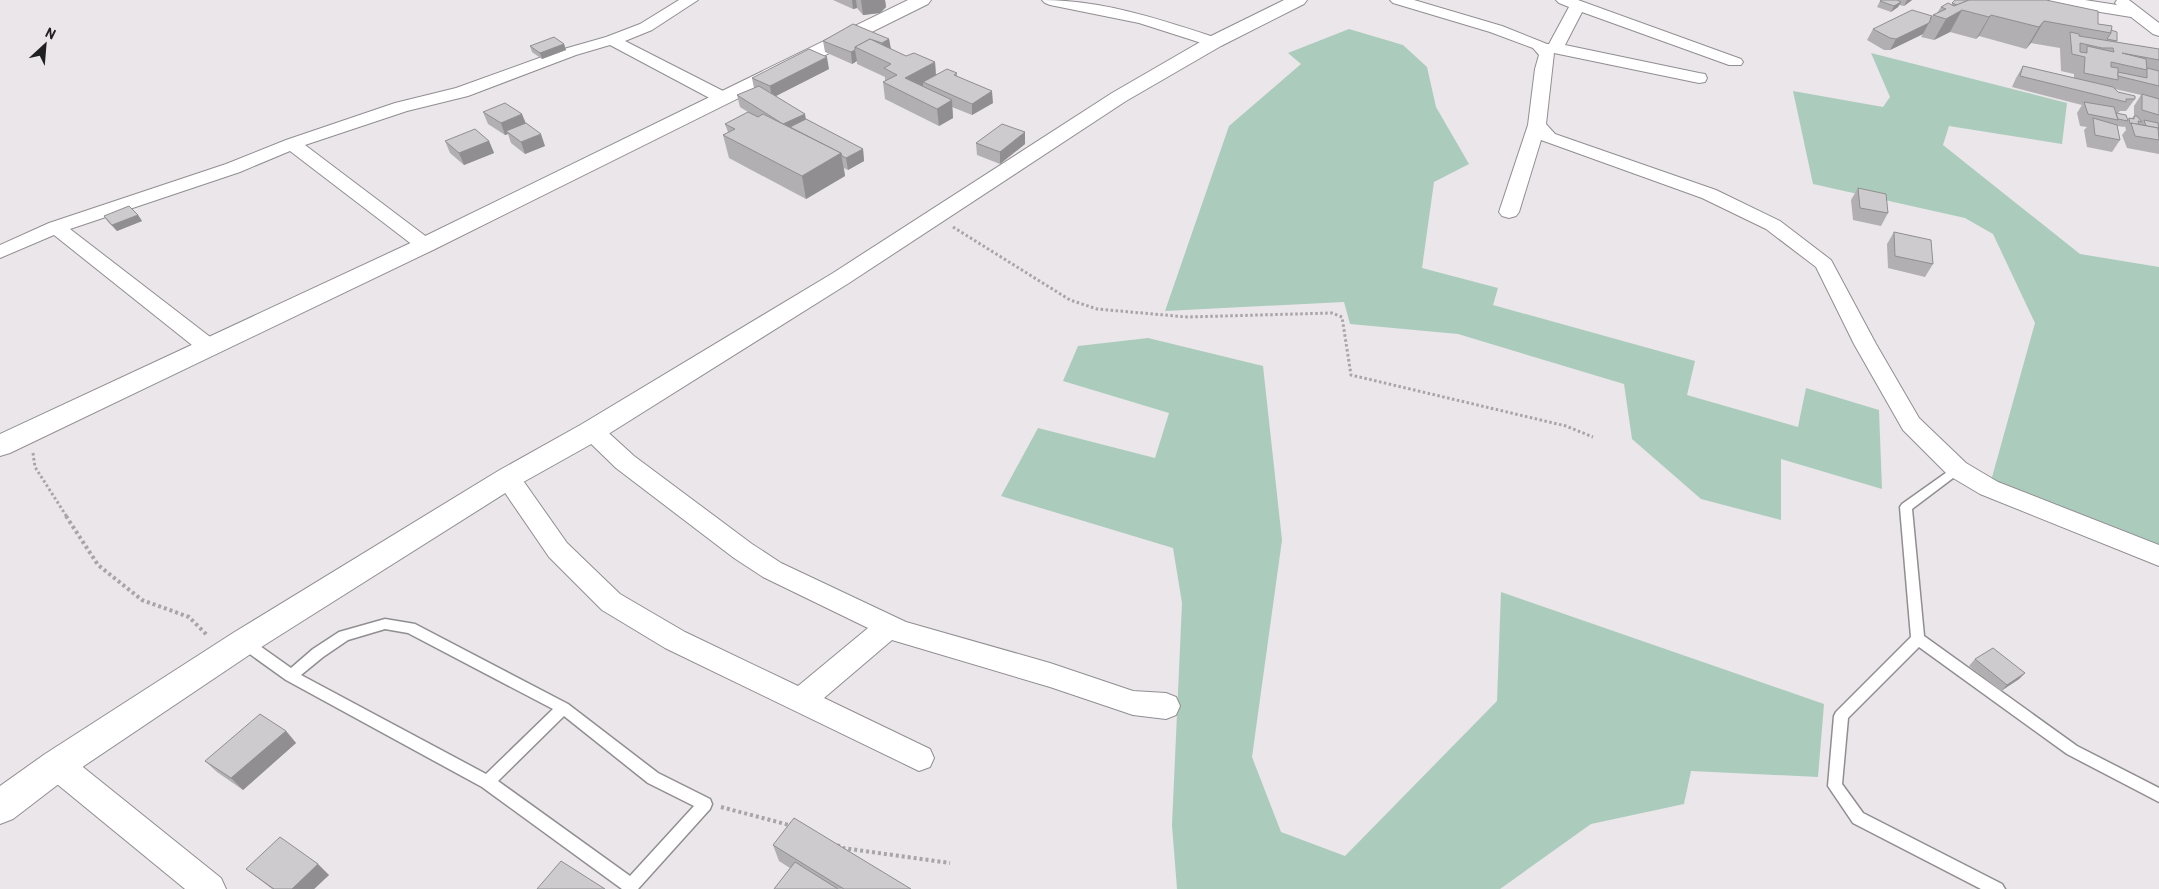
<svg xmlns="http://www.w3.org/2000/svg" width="2159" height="889" font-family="Barlow,sans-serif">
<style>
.green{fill:#abccbc}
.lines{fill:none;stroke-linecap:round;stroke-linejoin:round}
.lane-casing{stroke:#918e92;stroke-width:3}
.street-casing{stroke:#918e92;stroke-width:2}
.secondary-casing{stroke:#918e92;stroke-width:2}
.path-far1{stroke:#a8a5a8;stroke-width:3;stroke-dasharray:2.5 2.5;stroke-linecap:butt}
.path{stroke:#a8a5a8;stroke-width:4;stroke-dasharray:3 3;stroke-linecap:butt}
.lane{fill:#fff;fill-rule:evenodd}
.street{fill:#fff;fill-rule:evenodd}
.secondary{fill:#fff;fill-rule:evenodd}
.wall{fill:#b1afb1;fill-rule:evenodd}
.shaded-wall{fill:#908e90}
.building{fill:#cecbce;stroke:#908e90;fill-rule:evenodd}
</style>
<rect width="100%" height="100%" fill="#eae6ea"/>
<g class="green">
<path d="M1349 29 1403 45 1427 67 1436 107 1469 164 1434 182 1422 268 1498 288 1493 305 1695 361 1687 395 1798 427 1806 388 1879 410 1882 489 1781 459V520L1701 499 1632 439 1624 384 1458 334 1350 324 1344 302 1165 311 1229 126 1301 64 1288 53Z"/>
<path d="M1871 53 2067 103 2062 144 1949 126 1943 145 2080 254 2159 267V556L1989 488 2035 323 1993 234 1965 218 1813 184 1793 91 1883 107 1890 97Z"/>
<path d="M1148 338 1263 366 1282 540 1252 757 1281 832 1345 856 1497 701 1501 592 1824 704 1818 777 1691 771 1684 804 1591 824 1500 889H1177L1172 825 1182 603 1173 548 1001 496 1038 428 1155 458 1169 413 1063 381 1078 346Z"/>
</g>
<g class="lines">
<g class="lane-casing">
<g id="lane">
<path d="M1957 465 1963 469 1961 472 1912 509 1924 636 2077 746 2159 788V802L2067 754 1919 647 1848 718 1842 784 1863 813 2002 884 2005 889H1981L1853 823 1828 786 1834 716 1836 712 1911 637 1900 507 1902 504Z"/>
<path d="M385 619 415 624 568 704 658 773 710 799 712 804 710 809 638 889H622L482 787 286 680 240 647 238 643 240 639 245 638 250 639 291 668 313 649 339 632ZM385 629 408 633 553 709 486 774 301 675 323 657 348 640ZM564 716 648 783 694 806 630 876 498 781Z"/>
</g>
</g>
<g class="street-casing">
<g id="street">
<path d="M679 0H698L652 30 625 41 729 94 732 98 729 102H717L610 45 576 55 468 96 407 111 305 145 432 241 435 245 432 249 425 251 418 249 290 151 240 172 70 229 218 343 221 348 218 353 210 355 202 353 54 235 0 258V245L49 223 226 164 286 140 395 103 456 88 564 49 606 37 640 24Z"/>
<path d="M1042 0C1104 0 1162 20 1220 39L1222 42 1220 45 1214 47 1139 23 1050 5 1045 3Z"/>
<path d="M1390 0H1414L1502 26 1547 44H1549L1569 7 1559 3 1556 0H1578L1741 59 1743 62 1741 65H1729L1582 12 1565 45 1699 73 1705 74 1707 78 1705 82 1699 83 1554 53 1546 124 1555 134 1716 190 1780 221 1831 260 1876 344 1919 418 1966 463 1998 482 2159 545V566L1980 494 1948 475 1903 430 1854 344 1816 267 1766 229 1702 198 1541 140 1519 212 1516 216 1509 218 1502 216 1499 212 1528 125 1535 69 1539 55 1533 48 1490 32 1393 3Z"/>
<path d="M2049 0H2085L2117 5 2115 3 2117 0H2129L2159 23V36L2153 34 2131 17 2057 5 2052 3Z"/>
<path d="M592 423 600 425 634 456 752 544 781 563 906 622 1050 663 1133 691 1166 693 1176 697 1180 706 1176 715 1166 719 1133 715 1050 687 892 640 824 698 930 749 934 758 930 767 919 771 665 648 602 610 549 557 499 484 496 478 499 472 508 469 517 472 567 543 620 594 685 632 798 686 868 628 763 577 734 558 616 468 584 437 580 431 584 425Z"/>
<path d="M57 751 68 755 221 878 226 889H185L46 775 42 765 46 755Z"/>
</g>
</g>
<g class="secondary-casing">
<g id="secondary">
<path d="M908 0H931L928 4 433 250 10 453 0 456V434L417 240Z"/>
<path d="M1284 0H1307L1304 4 1221 46 1126 101 849 283 602 438 518 485 255 651 69 776 13 819 0 824V786L45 754 233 633 498 471 582 424 833 273 1112 93 1207 38Z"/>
</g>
</g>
<g class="path-far1">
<path d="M953 227 1070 300 1097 309 1187 317 1332 313 1342 317 1351 375 1566 426 1593 437"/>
<path d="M33 453 35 467 67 517"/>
</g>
<g class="path">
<path d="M66 516 98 565 142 600 189 617 208 636"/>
<path d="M721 807 793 826"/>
<path d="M837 845 843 848 950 863"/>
</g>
<use href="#lane" class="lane"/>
<use href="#street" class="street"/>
<use href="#secondary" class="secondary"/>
</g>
<g class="wall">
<path d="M833 0H885L886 7 880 13 863 15 857 8 853 9Z"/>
<path d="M1881 0H1912L1904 6 1899 5 1898 7 1891 12 1877 7 1880 1Z"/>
<path d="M1955 0 2098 24 2111 30 2117 41 2116 42 2159 49V154L2127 148 2122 135 2126 130 2125 126 2124 127 2117 126 2120 140 2112 152 2087 147 2084 130 2087 127 2080 126 2077 113 2082 105 2012 87 2016 78 2023 66 2074 78V74L2061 71 2060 48 2031 43 2026 49 1979 36 1976 39 1950 32 1934 40 1921 37 1923 34 1890 50H1884L1867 40 1873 29 1932 16 1933 15 1937 13 1941 7 1951 5ZM2115 89 2141 95 2134 106V116L2132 118H2129L2127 119 2118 113 2120 111H2126L2135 99 2118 92Z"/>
<path d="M889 39 891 49 906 56 935 62 936 74 957 73V76L993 103 972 115 952 107 953 118 939 126 885 99 883 82 885 81V77L857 64V61L852 64 825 52 823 41Z"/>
<path d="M564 44 566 50 542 59 532 52 530 46Z"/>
<path d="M829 69 776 96 806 119 863 149 864 161 848 170 844 168 845 176 806 199 729 158 723 135 728 132 725 124 748 112 740 107 737 95 754 88 752 78Z"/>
<path d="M483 112 526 123 545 146 525 154 511 143 508 134 505 135 488 124Z"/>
<path d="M445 141H489L494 153 464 165 450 153Z"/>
<path d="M976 143 1025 144 1000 164 977 155Z"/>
<path d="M1858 188 1888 213 1881 226 1853 220 1851 200Z"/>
<path d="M138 215 142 221 117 231 108 222 104 216Z"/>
<path d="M1894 232 1933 264 1925 277 1888 268 1887 244Z"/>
<path d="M1975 659 2025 673 2019 679 2001 691 1969 666Z"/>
<path d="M286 731 296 743 243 790 217 772 205 761Z"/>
<path d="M773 845 911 889H774L790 868 779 861Z"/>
<path d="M246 869 329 875 314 889H272Z"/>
</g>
<g class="shaded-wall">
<path d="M852 0H856L857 8 853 9Z"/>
<path d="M861 0H885L886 7 880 13 863 15Z"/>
<path d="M1907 0H1912L1904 6Z"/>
<path d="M1901 2 1898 7 1891 12 1894 6Z"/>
<path d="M1962 10 1950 32 1934 40 1946 19Z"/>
<path d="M1991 15 1979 36 1976 39 1989 17Z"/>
<path d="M1932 17 1923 34 1890 50 1896 39Z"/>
<path d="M2044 21 2031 43 2026 49 2039 27Z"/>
<path d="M889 39 891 50 883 55 882 43Z"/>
<path d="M564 44 566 50 542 59 540 53Z"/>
<path d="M855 50 857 61 852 64 851 52Z"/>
<path d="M827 57 829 69 772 98 770 86Z"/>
<path d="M935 62 936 79 923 82V86L905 78Z"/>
<path d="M992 91 993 103 972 115V104Z"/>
<path d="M952 100 953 118 939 126 937 109Z"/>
<path d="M522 114 527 126 506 131 508 134 505 135 501 123Z"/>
<path d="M805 114 807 126 796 131 783 124Z"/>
<path d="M1025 132V144L1000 164V152Z"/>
<path d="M541 134 545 146 525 154 521 142Z"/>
<path d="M489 141 494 153 464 165 459 153Z"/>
<path d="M863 149 864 161 848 170 846 158Z"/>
<path d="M841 153 845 176 806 199 802 176Z"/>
<path d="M138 215 142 221 117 231 112 225Z"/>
<path d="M2025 673 2019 679 2001 691 2007 685Z"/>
<path d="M286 731 296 743 243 790 231 778Z"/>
<path d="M318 864 329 875 314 889H292Z"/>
</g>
<g class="building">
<path d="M1881 0H1897L1901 2 1894 6 1880 1Z"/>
<path d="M1955 0H1969L1957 5 1952 3Z"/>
<path d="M1969 0H2046L2098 11V24L2112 26 2111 33 2044 21 2039 27 1991 15 1989 17 1962 10 1946 19 1933 15 1946 9 1941 7 1948 3 1954 6Z"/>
<path d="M1912 10 1932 16 1930 18H1931L1929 23 1896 39 1890 38 1873 29Z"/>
<path d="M853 24 889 39 882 43 873 40H872L870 39 855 47V50L851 52 823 41Z"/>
<path d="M2111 30 2117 32V41L2107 39 2111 33Z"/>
<path d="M2070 32 2079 34V36L2159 49V60L2122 53 2146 59 2147 70 2111 62V67L2118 68V80L2084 73 2085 57 2072 54ZM2080 43 2102 48H2113L2114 52 2087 46V53L2080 52Z"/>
<path d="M554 37 564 44 540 53 530 46Z"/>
<path d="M870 39 906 56 914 53 935 62 905 78 952 100 937 109 883 82 897 75 884 68 891 64 855 47Z"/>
<path d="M809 49 827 57 770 86 752 78Z"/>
<path d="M2023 66 2113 87 2118 92 2135 96V99H2126V102L2020 76Z"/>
<path d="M2147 68 2159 71V86L2118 76V72L2147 78Z"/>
<path d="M947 69 957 73 954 75 992 91 972 104 923 82Z"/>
<path d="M759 86 805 114 783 124 737 95Z"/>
<path d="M2142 94 2159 99V115L2142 110Z"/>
<path d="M2084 102 2114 107 2118 120 2088 114Z"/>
<path d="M505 103 522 114 501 123 483 112Z"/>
<path d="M748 112 758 117 763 114 841 153 802 176 723 135 735 129 725 124Z"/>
<path d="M2116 113 2126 115 2128 121 2118 119Z"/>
<path d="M2134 116H2137L2142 122 2138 121 2139 125 2146 126 2144 120 2158 123 2159 130 2158 128 2131 123 2130 124 2129 118 2134 119Z"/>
<path d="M2093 118 2117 125 2120 140 2095 135Z"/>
<path d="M806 119 863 149 846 158 842 156 841 153 790 127Z"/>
<path d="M526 123 541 134 521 142 506 131Z"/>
<path d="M2131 123 2158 128 2159 140 2135 136Z"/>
<path d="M1002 124 1025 132 1000 152 976 143Z"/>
<path d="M475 129 489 141 459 153 445 141Z"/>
<path d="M1858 188 1886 194 1888 213 1860 208Z"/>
<path d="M129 206 138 215 112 225 104 216Z"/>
<path d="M1894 232 1931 240 1933 264 1895 256Z"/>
<path d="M1993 648 2025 673 2007 685 1975 659Z"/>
<path d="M260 714 286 731 231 778 205 761Z"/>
<path d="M794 818 911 889H844L773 845Z"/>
<path d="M280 837 318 864 292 889H274L246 869Z"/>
<path d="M561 861 605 889H537Z"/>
<path d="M795 862 838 889H774Z"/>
</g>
<g transform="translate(45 45) rotate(26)" stroke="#eae6ea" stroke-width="4" paint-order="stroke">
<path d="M0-4L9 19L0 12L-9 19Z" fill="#212021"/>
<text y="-8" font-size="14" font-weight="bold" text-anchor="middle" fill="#212021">N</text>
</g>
</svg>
